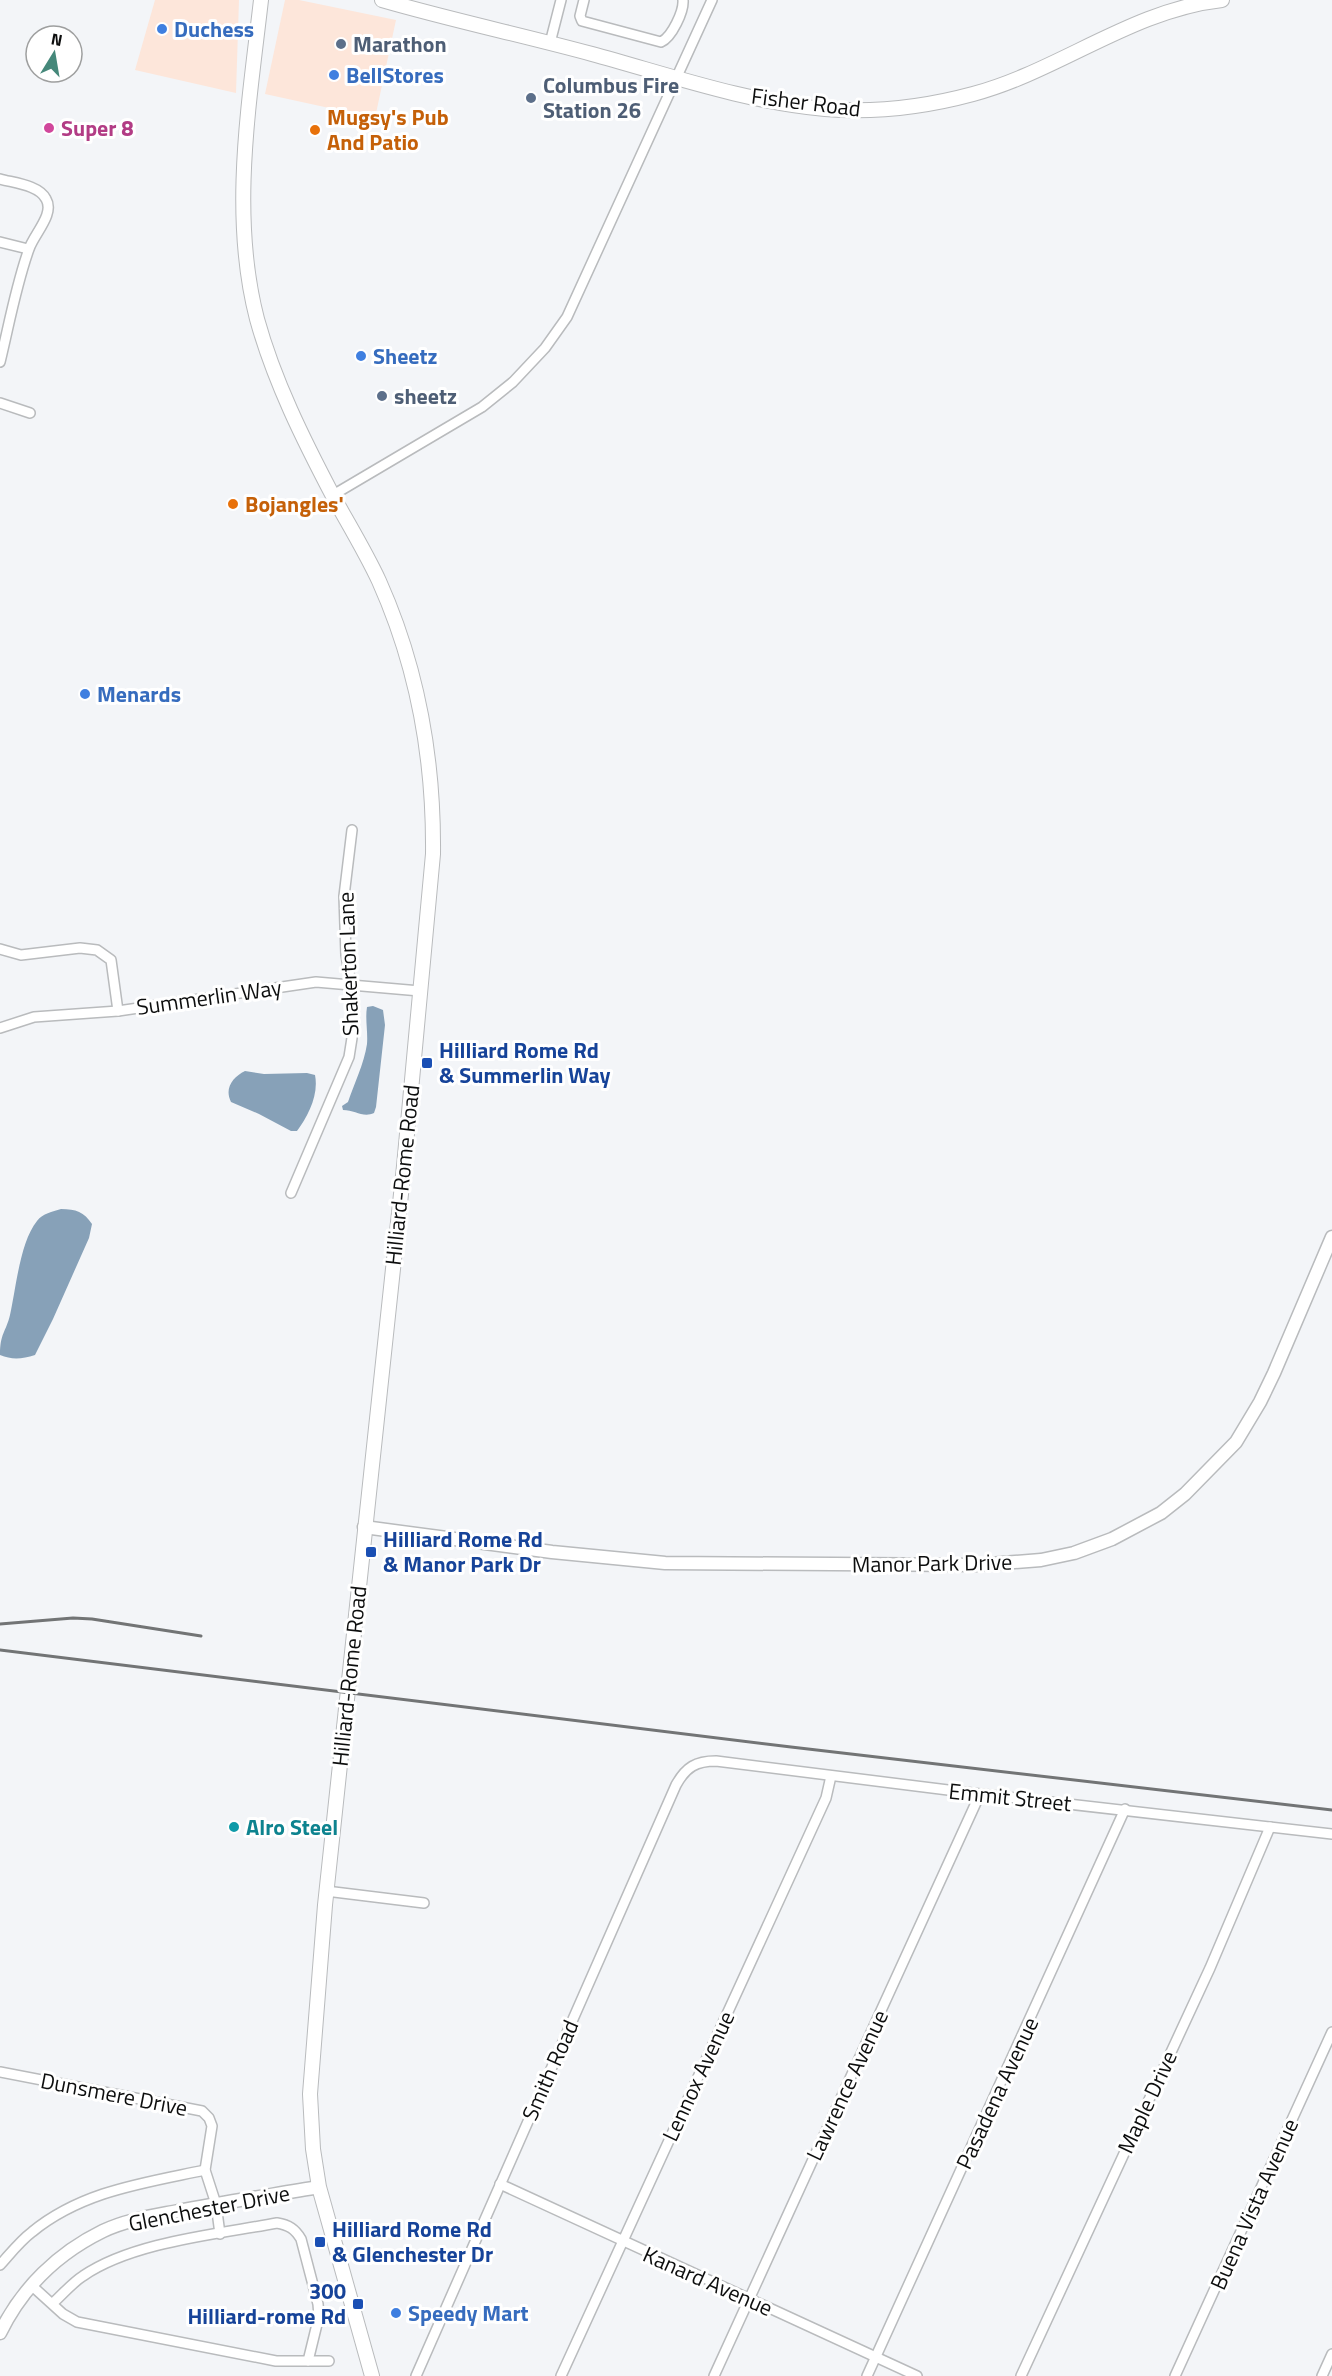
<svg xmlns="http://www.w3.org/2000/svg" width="1332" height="2376" font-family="'Titillium Web',sans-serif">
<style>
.commercial{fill:#fde6da}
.water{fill:#87a1b8}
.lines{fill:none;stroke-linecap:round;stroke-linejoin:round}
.minor-casing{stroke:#b9bbbd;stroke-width:12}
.tertiary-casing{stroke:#b9bbbd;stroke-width:15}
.secondary-casing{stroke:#b9bbbd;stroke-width:16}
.minor{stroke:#fff;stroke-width:9}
.tertiary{stroke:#fff;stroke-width:12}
.secondary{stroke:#fff;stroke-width:14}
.rail{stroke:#727475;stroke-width:3}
.shop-dot{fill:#3f7fe0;stroke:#fff;stroke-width:2}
.service-dot{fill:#5c6f8a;stroke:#fff;stroke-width:2}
.hotel-dot{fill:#d1479c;stroke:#fff;stroke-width:2}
.food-dot{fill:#e8710a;stroke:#fff;stroke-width:2}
.transit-dot{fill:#1a4fb4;stroke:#fff;stroke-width:2}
.culture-dot{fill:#0f9aa8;stroke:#fff;stroke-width:2}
.labels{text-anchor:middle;stroke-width:6;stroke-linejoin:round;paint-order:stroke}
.shop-label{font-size:22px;font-weight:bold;fill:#366cbe;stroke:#fff;text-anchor:start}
.service-label{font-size:22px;font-weight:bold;fill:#4e5e75;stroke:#fff;text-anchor:start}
.street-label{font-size:22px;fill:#0d0e0e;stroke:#fff}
.food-label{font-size:22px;font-weight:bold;fill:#c56008;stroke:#fff;text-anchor:start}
.hotel-label{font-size:22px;font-weight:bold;fill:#b23c85;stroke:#fff;text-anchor:start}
.transit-label{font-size:22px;font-weight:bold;fill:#164399;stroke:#fff;text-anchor:start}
.culture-label{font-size:22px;font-weight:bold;fill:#0d838f;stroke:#fff;text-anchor:start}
</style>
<rect width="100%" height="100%" fill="#f3f5f8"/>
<g class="commercial">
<path d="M155 0H239L236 93 135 70Z"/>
<path d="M285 0H299L396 20 375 118 265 94Z"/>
</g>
<g class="water">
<path d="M373 1006 383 1010 385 1025 376 1107 374 1113C363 1118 355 1110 343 1110L342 1106 348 1102C354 1084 364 1064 367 1044 368 1032 365 1019 367 1007Z"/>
<path d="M245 1071 264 1074 307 1073 315 1075C319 1095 308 1116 297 1131H291L259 1114 231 1102C224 1088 233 1077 245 1071Z"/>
<path d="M61 1209C76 1209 84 1212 92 1224L89 1238 53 1319 35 1355C22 1359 12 1360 0 1355 0 1333 6 1332 10 1315 16 1288 20 1242 37 1221 43 1213 52 1212 61 1209Z"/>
</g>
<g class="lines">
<g class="minor-casing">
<g id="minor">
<path d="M584 0 580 16 582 21 661 42C672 37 684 11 683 0"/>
<path d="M550 43 561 0"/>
<path d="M0 179C14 183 39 185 46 199 55 214 34 234 29 249 16 285 9 325 0 362"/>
<path d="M0 242 28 249"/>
<path d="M0 403 30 413"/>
<path d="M333 495 482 407 513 382 545 348 567 317 712 0"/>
<path d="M0 949 21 955 80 948 97 950 111 960 118 1011"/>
<path d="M0 1028 34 1017 118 1011 316 982 420 991"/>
<path d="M291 1193 349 1057 352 1038 351 984 346 955 344 896 352 830"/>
<path d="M326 1891 424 1903"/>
<path d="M0 2072 202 2111 209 2118 212 2126 205 2170 216 2204 220 2234"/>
<path d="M500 2184 917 2376"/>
<path d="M0 2265C10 2254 20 2241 32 2232 82 2191 144 2183 205 2170"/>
<path d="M31 2285 63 2314 77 2322 276 2361H329"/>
<path d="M53 2303C63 2294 72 2283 83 2276 132 2242 218 2234 277 2223 289 2225 295 2229 301 2239L318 2304 319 2316 308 2361"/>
<path d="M416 2376 676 1785C686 1767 696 1761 716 1761L980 1794 1332 1834"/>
<path d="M561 2376 826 1798 831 1776"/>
<path d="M714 2376 980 1794"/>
<path d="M867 2376 1125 1809"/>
<path d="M1021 2376 1210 1968 1270 1827"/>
<path d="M1175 2376 1332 2032"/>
<path d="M1322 2376 1332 2354"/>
</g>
</g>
<g class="tertiary-casing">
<g id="tertiary">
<path d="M364 1527 552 1552 665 1563 976 1565 1041 1560 1074 1553 1112 1539 1161 1513 1185 1494 1236 1442 1260 1402 1274 1373 1332 1237"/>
<path d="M0 2333C22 2288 58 2253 103 2231 126 2220 153 2216 178 2211 225 2202 272 2195 319 2187"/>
</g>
</g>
<g class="secondary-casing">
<g id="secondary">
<path d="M261 0C249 105 230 215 257 319 274 381 304 441 334 498 349 525 366 553 379 581 418 668 434 760 433 854L404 1166 325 1905 310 2094 313 2149 319 2187 372 2376"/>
<path d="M382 0C451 20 522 35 592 54 669 75 746 102 825 109 875 113 925 107 973 94 1059 71 1132 10 1222 0"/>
</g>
</g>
<use href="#minor" class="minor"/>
<use href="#tertiary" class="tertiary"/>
<use href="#secondary" class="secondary"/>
<g class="rail">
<path d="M0 1624 73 1618 92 1619 201 1636"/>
<path d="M0 1650 791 1747 1332 1810"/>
</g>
</g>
<g class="shop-dot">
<circle cx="162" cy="29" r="6"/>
<circle cx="334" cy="75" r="6"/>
<circle cx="361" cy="356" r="6"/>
<circle cx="85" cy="694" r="6"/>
<circle cx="396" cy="2313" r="6"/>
</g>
<g class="service-dot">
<circle cx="341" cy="44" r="6"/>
<circle cx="531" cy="98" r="6"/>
<circle cx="382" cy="396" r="6"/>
</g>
<circle class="hotel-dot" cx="49" cy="128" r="6"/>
<g class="food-dot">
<circle cx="315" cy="130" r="6"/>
<circle cx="233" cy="504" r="6"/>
</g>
<g class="transit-dot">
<rect x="421" y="1057" width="12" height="12" rx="3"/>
<rect x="365" y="1546" width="12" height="12" rx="3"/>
<rect x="314" y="2236" width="12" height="12" rx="3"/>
<rect x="352" y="2298" width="12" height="12" rx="3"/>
</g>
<circle class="culture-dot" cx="234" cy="1827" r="6"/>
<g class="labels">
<g class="shop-label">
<text x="174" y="37">Duchess</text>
<text x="346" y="83">BellStores</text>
<text x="373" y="364">Sheetz</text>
<text x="97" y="702">Menards</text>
<text x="408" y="2321">Speedy Mart</text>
</g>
<g class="service-label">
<text x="353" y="52">Marathon</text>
<text x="543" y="93">Columbus Fire<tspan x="543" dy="25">Station 26</tspan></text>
<text x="394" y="404">sheetz</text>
</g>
<g class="street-label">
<text transform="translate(806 102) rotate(7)" y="8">Fisher Road</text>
<text transform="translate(348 964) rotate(-92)" y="8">Shakerton Lane</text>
<text transform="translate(209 997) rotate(-8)" y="8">Summerlin Way</text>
<text transform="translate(402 1175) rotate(-84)" y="8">Hilliard-Rome Road</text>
<text transform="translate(932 1563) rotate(-1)" y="8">Manor Park Drive</text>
<text transform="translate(349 1676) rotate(-84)" y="8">Hilliard-Rome Road</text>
<text transform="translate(1010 1797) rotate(6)" y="8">Emmit Street</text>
<text transform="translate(550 2070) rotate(-66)" y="8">Smith Road</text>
<text transform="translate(698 2076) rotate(-65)" y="8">Lennox Avenue</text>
<text transform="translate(847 2085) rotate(-65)" y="8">Lawrence Avenue</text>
<text transform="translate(997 2093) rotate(-65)" y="8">Pasadena Avenue</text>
<text transform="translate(114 2094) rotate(11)" y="8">Dunsmere Drive</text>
<text transform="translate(1147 2102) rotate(-65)" y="8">Maple Drive</text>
<text transform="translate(1254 2204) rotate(-66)" y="8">Buena Vista Avenue</text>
<text transform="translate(209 2208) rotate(-11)" y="8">Glenchester Drive</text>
<text transform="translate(708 2281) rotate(24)" y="8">Kanard Avenue</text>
</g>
<g class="food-label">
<text x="327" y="125">Mugsy's Pub<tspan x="327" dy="25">And Patio</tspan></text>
<text x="245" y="512">Bojangles'</text>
</g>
<g class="hotel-label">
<text x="61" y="136">Super 8</text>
</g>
<g class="transit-label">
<text x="439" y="1058">Hilliard Rome Rd<tspan x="439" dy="25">&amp; Summerlin Way</tspan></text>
<text x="383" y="1547">Hilliard Rome Rd<tspan x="383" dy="25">&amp; Manor Park Dr</tspan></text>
<text x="332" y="2237">Hilliard Rome Rd<tspan x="332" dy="25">&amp; Glenchester Dr</tspan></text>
<text x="346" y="2299" text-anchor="end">300<tspan x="346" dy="25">Hilliard-rome Rd</tspan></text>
</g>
<g class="culture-label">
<text x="246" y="1835">Alro Steel</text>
</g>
</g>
<g transform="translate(54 54) rotate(11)"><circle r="28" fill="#ffffff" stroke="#9e9f9f" stroke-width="1.5"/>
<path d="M0-4.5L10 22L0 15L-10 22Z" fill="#45887a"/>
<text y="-9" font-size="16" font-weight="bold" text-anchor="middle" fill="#0d0e0e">N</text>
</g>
</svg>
